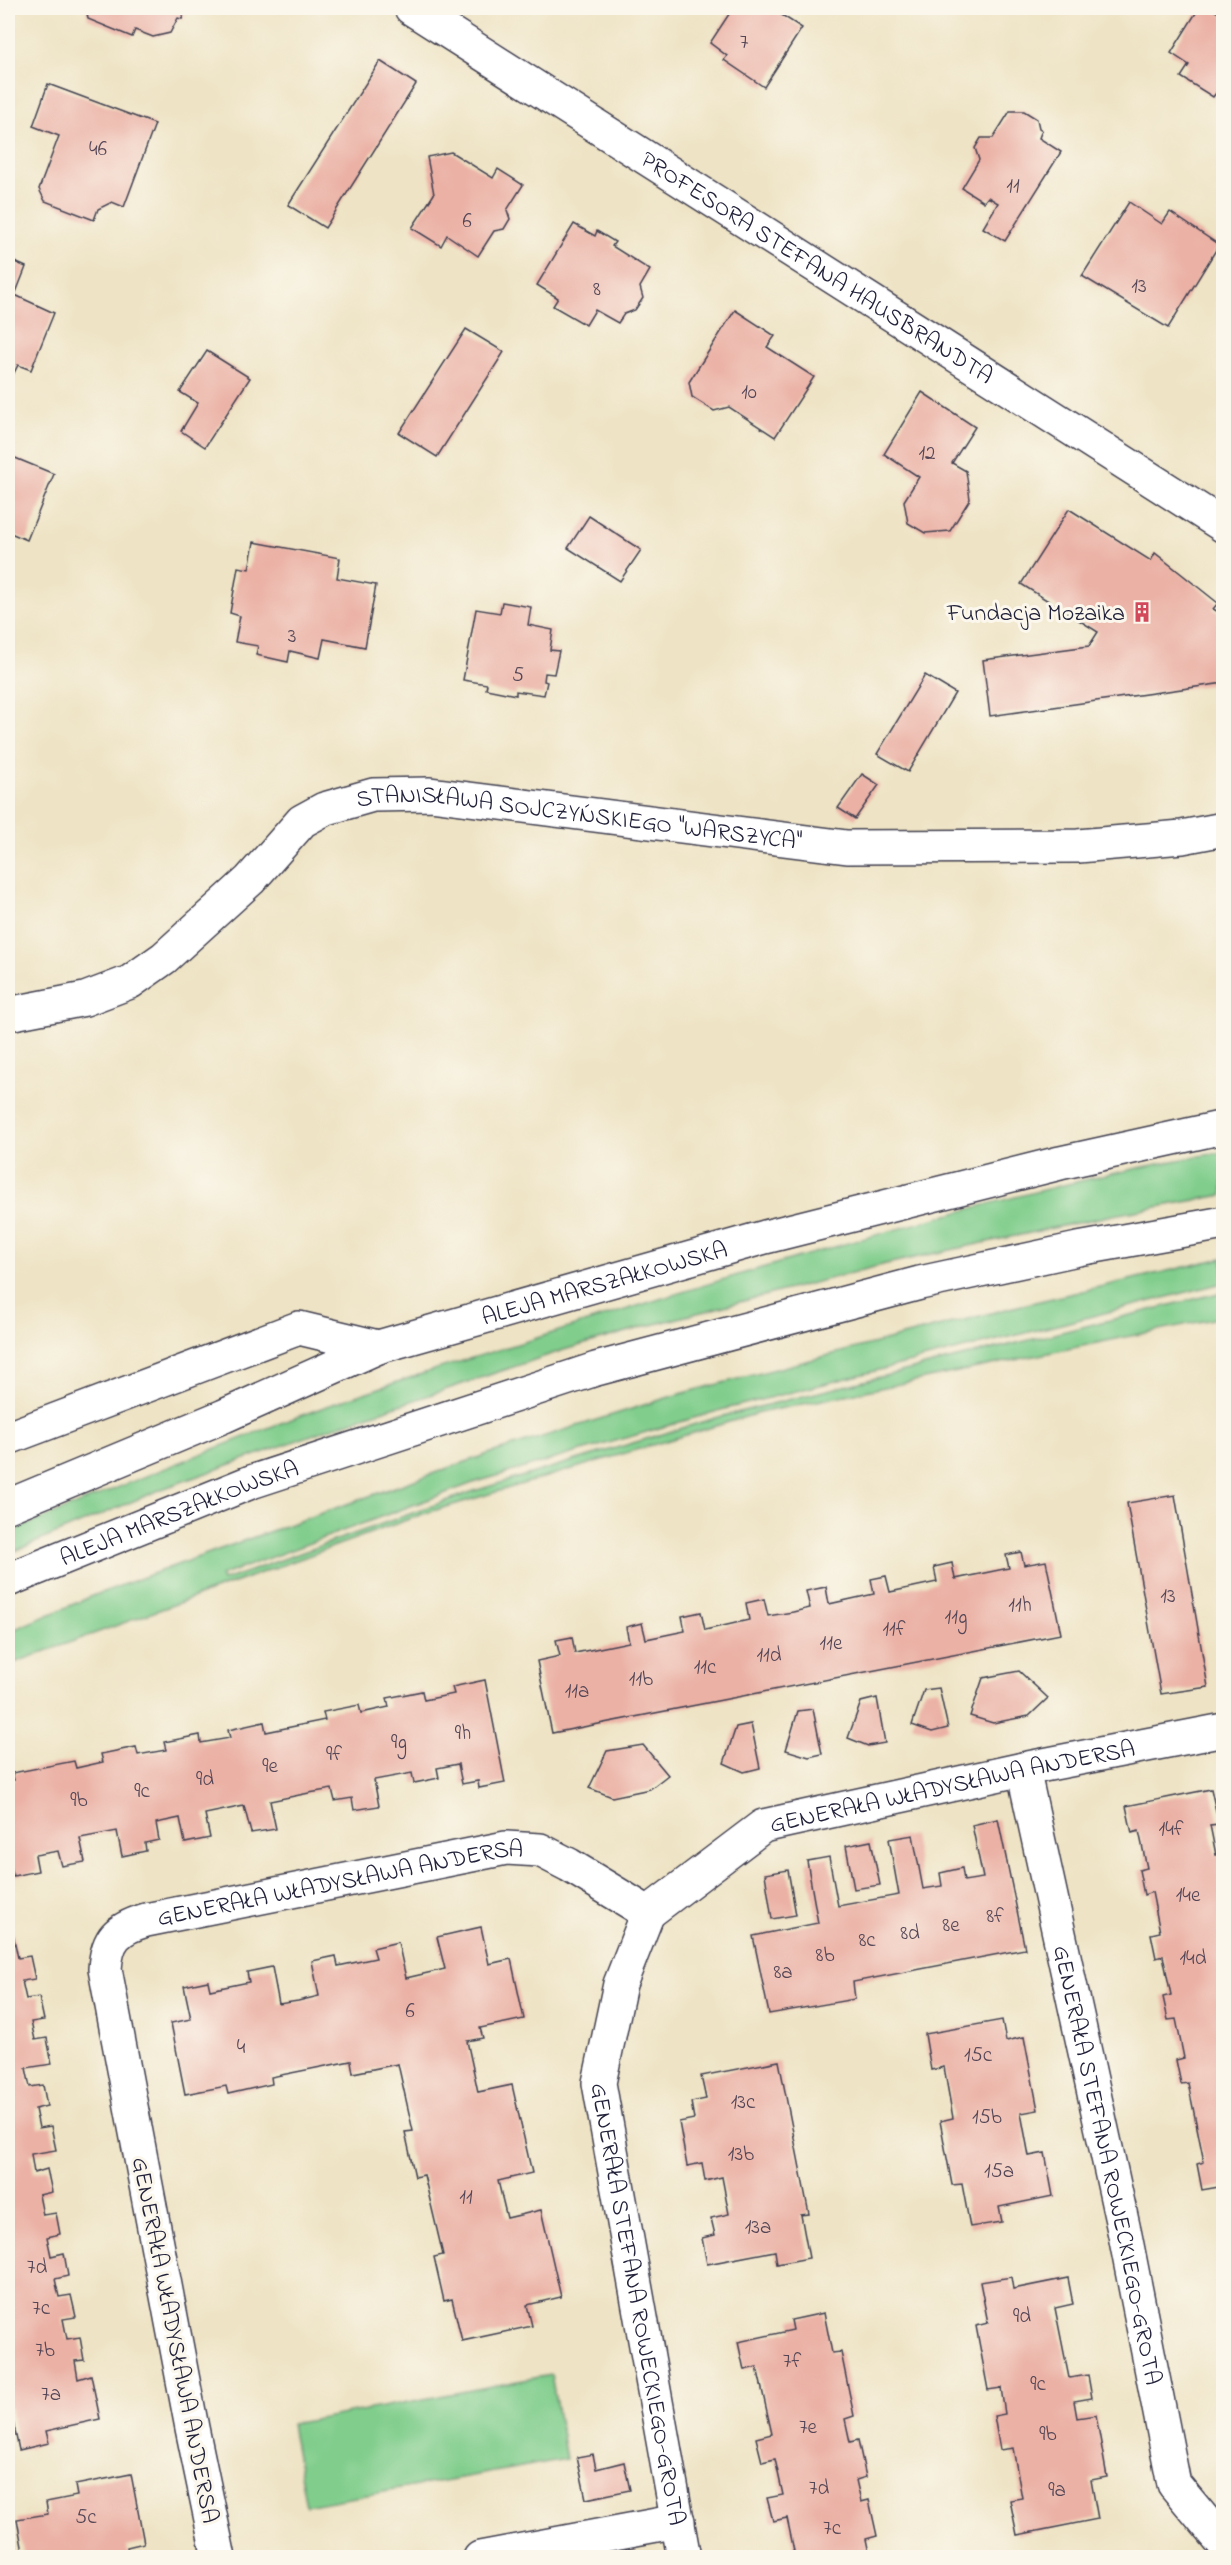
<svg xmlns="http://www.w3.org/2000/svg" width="1231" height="2565" font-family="'Indie Flower',sans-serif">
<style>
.green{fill:#80cd8c;stroke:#517864;stroke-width:1.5}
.building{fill:#ebb1a5}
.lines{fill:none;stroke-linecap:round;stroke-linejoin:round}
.minor-casing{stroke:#413f50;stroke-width:36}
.tertiary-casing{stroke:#413f50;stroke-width:36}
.secondary-casing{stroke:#413f50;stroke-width:36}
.minor{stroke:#fff;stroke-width:33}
.tertiary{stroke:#fff;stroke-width:33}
.secondary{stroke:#fff;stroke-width:33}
.labels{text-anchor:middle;stroke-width:6;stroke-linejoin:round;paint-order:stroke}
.number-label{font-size:21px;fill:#544656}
.street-label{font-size:24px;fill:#22223b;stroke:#fbf7ec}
.poi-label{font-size:24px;fill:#22223b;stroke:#fbf7ec;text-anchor:end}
</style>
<rect width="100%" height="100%" fill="#fbf7ec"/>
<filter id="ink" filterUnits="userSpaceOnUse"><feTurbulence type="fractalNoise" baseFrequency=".0167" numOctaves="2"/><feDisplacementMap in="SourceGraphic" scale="12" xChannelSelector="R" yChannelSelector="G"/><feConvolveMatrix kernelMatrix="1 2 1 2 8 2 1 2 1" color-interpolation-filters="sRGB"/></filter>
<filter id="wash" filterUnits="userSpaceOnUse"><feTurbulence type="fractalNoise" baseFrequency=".008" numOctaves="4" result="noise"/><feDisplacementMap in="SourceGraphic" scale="24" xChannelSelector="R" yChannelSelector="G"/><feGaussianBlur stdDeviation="1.35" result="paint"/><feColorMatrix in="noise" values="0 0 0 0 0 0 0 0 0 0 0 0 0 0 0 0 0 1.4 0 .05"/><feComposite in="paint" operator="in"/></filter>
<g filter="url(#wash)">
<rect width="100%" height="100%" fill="#eee3c4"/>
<g class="green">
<path d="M1223 1152V1195L1113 1215 886 1264 644 1327 564 1350 331 1428 162 1489 8 1554V1533C106 1492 205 1451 305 1414 381 1386 459 1362 537 1338 618 1312 700 1286 782 1262 927 1220 1074 1177 1223 1152Z"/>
<path d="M1223 1258V1283L721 1410 473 1483 220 1576 222 1581 474 1491 719 1417 1223 1292V1317L759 1413 423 1514 8 1665V1632L95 1595 212 1552 488 1454 676 1395 1014 1307Z"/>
<path d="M551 2375 566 2459 306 2506 291 2424Z"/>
</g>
<g id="blocks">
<g class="building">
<path d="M86 8H186L182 19 178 18 170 33 153 37 135 30 132 37 88 19Z"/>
<path d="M733 8H771L802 28 764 87 724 60 727 56 710 43Z"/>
<path d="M1199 8H1210L1224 16V91L1219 89 1213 97 1181 77 1189 65 1171 53Z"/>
<path d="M380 61 416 84 325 228 288 205Z"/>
<path d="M48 84 155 124 124 207 112 202 98 209 94 220 45 201 39 189 59 136 33 126Z"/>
<path d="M1010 111H1024L1037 119 1039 128 1042 130 1039 138 1061 152 1005 241 983 228 998 203 988 197 984 202 962 188 979 160 975 148 981 138H993Z"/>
<path d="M451 152 493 178 498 169 523 185 507 210 510 219 504 229 494 231 478 256 447 235 441 246 412 228 434 194 427 157Z"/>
<path d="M1129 202 1162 224 1170 212 1219 245 1168 328 1082 276Z"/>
<path d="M574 224 595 236 597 231 615 242 612 246 650 270 640 287 643 298 635 310 624 314 618 323 595 310 586 325 553 306 558 298 537 285Z"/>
<path d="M8 259 26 267 15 295 54 313 31 370 18 365 11 379 8 380Z"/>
<path d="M735 310 775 336 767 347 814 377 775 437 729 407 714 411 692 397 689 382Z"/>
<path d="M466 329 504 352 437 457 399 433Z"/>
<path d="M207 351 250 378 205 447 181 431 198 403 180 392Z"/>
<path d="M922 392 975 427 952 463 966 471 970 499 950 531 925 533 908 523 904 501 919 477 884 454Z"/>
<path d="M8 455 54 474 27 540 8 532Z"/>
<path d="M1069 509 1151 561 1155 553 1218 603 1213 609 1224 615V683L990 716 983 660 1089 646 1098 632 1021 584Z"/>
<path d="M589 516 641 550 620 581 568 548Z"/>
<path d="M254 542 340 558 337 578 376 585 365 647 324 639 320 658 290 651 288 662 256 655 258 646 235 642 240 616 230 613 238 567 249 569Z"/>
<path d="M502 602 531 607 528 625 553 630 550 650 559 651 554 674 545 673 544 681 547 682 544 695 516 691V695L486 689 487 684 463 680 476 609 500 613Z"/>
<path d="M925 675 955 693 908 772 877 754Z"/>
<path d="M862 774 879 785 855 819 838 808Z"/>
<path d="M1175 1495 1208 1687 1161 1694 1127 1503Z"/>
<path d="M1021 1552 1024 1565 1046 1561 1061 1634 552 1733 537 1661 560 1656 556 1640 572 1637 575 1653 629 1642 626 1627 642 1623 646 1639 685 1631 682 1616 701 1612 705 1630 749 1620 746 1603 764 1599 768 1616 793 1612 810 1608 806 1591 826 1587 829 1604 874 1594 871 1579 886 1576 890 1592 937 1582 934 1567 952 1563 955 1579 1009 1568 1006 1555Z"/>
<path d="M1019 1671 1048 1698 1029 1716 993 1723 970 1716 983 1678Z"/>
<path d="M485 1680 505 1783 479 1788 478 1781 462 1784 458 1764 437 1768 439 1778 414 1783 412 1773 374 1780 379 1806 354 1810 352 1798 335 1801 332 1789 309 1793 270 1801 276 1829 251 1833 244 1806 205 1814 210 1838 185 1843 180 1818 156 1823 159 1840 145 1843 146 1851 122 1856 117 1831 80 1838 85 1862 62 1866 58 1851 35 1855 38 1871 13 1876 8 1852V1782L14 1780 12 1773 74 1761 76 1768 103 1762 101 1754 136 1747 138 1755 166 1750 164 1742 200 1735 201 1743 230 1738 228 1730 264 1722 266 1732 325 1720 323 1712 359 1705 361 1713 389 1707 387 1698 422 1691 424 1700 454 1694 452 1687Z"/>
<path d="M939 1688 948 1728 932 1732 912 1725 924 1690Z"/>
<path d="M877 1698 885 1743 868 1746 848 1738 861 1702Z"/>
<path d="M813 1709 822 1754 809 1757 786 1750 798 1711Z"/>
<path d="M751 1724 760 1768 744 1772 724 1763 736 1727Z"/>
<path d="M643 1745 668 1775 650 1789 612 1797 589 1788 607 1751Z"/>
<path d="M1211 1789 1219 1824 1210 1825 1216 1855 1224 1853V2186L1202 2190 1197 2164 1204 2162 1188 2083 1181 2084 1176 2060 1184 2058 1176 2019 1168 2020 1163 1997 1171 1995 1163 1956 1156 1958 1151 1934 1160 1932 1152 1892 1144 1895 1139 1870 1147 1868 1139 1831 1132 1833 1126 1806Z"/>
<path d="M998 1819 1025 1949 853 1982 855 1999 769 2014 753 1936 818 1923 807 1861 829 1857 838 1906 899 1895 889 1839 913 1835 923 1889 942 1886 940 1873 962 1868 964 1881 983 1878 972 1825Z"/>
<path d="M871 1841 880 1885 854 1889 846 1846Z"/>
<path d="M788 1870 796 1915 772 1919 765 1874Z"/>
<path d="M481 1927 489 1964 511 1959 524 2019 480 2028 483 2038 467 2041 474 2073 478 2092 512 2085 532 2173 498 2181 507 2218 541 2210 561 2297 527 2305 532 2326 462 2341 452 2299 444 2301 434 2257 443 2255 424 2175 415 2177 405 2132 413 2131 398 2064 353 2073 351 2061 271 2077 272 2084 228 2094 226 2086 185 2094 171 2023 191 2019 184 1986 208 1981 210 1990 249 1982 247 1972 272 1967 279 2004 298 2001 319 1996 312 1961 336 1956 338 1966 376 1958 373 1948 398 1942 406 1978 445 1969 437 1937Z"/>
<path d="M13 1934 18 1958 30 1956 35 1979 22 1981 26 1999 39 1997 44 2020 31 2022 35 2040 47 2038 52 2064 26 2068 30 2087 43 2085 47 2106 35 2109 39 2128 51 2126 56 2150 31 2154 34 2173 47 2169 52 2192 39 2195 43 2215 56 2213 60 2234 47 2237 51 2256 64 2253 68 2276 55 2279 59 2297 71 2295 76 2317 63 2319 67 2339 80 2337 84 2360 75 2361 78 2379 91 2375 100 2419 46 2431 49 2443 19 2450 10 2407 8 2408V1936Z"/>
<path d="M1002 2020 1006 2041 1024 2037 1038 2110 1021 2113 1029 2156 1045 2153 1053 2196 999 2207 1002 2222 970 2227 962 2184 952 2185 940 2121 953 2118 944 2067 931 2070 925 2034Z"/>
<path d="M779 2061 809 2214 801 2215 809 2258 777 2264 775 2251 707 2264 702 2238 715 2235 711 2218 729 2214 722 2177 705 2181 702 2163 687 2166 679 2122 694 2119 691 2102 706 2099 701 2076Z"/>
<path d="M1011 2277 1013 2289 1068 2278 1073 2304 1055 2308 1069 2378 1088 2375 1092 2398 1074 2401 1077 2418 1096 2415 1107 2477 1091 2480 1098 2519 1017 2535 1010 2500 1022 2498 1013 2448 1000 2450 994 2416 1005 2414 1001 2388 988 2390 976 2326 988 2323 980 2282Z"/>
<path d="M824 2313 832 2353 841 2352 854 2416 845 2419 850 2442 858 2440 866 2477 856 2480 861 2502 869 2500 877 2536 866 2539 870 2558H780V2555L794 2551 787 2518 773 2521 767 2498 783 2495 775 2459 762 2462 756 2438 772 2434 757 2367 744 2370 738 2342 793 2330 791 2320Z"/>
<path d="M593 2454 596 2469 624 2462 630 2490 586 2499 577 2457Z"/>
<path d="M131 2474 144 2543 127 2547 129 2558H24L17 2519 48 2514 46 2502 77 2496 75 2485Z"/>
</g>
</g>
</g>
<g filter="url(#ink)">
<use href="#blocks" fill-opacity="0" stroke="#413f50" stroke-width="1.5"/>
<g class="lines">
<g class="minor-casing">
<g id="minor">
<path id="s1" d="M411 8 1224 526"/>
<path id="s2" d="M8 1014 85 999 130 982 164 958 250 880 302 821 324 809 373 795 430 794 847 847 1078 846 1182 837 1224 829"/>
<path id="s3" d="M1023 1769 1125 2235 1174 2484 1224 2544"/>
<path id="s4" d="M648 1913 620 1984 599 2083 684 2558"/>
<path id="s5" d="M219 2558 192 2428 105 1969C107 1938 117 1929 146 1920L506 1848 540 1850 569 1865 648 1913 763 1826 1023 1769 1224 1730"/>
<path d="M480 2558 678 2521"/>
</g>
</g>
<g class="tertiary-casing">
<path id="tertiary" d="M8 1438 299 1328 378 1347"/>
</g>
<g class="secondary-casing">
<g id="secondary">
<path id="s6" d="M8 1506 224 1416 378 1347 765 1237 1060 1163 1224 1127"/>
<path id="s7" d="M8 1580 251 1482 596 1369 920 1283 1078 1249 1224 1223"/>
</g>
</g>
<use href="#minor" class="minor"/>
<use href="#tertiary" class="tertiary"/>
<use href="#secondary" class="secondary"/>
</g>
</g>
<defs>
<g id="building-bare" transform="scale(1.62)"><path d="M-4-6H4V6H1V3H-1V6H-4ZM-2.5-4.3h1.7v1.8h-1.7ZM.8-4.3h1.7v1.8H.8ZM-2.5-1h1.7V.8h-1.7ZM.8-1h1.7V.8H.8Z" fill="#d1495b" stroke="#fbf7ec" stroke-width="2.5" paint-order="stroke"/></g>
</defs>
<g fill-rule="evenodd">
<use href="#building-bare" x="1142" y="612"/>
</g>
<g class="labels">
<g class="number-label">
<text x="744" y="48">7</text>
<text x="98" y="155">46</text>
<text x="1013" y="192">11</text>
<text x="467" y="227">6</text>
<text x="1139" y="292">13</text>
<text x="597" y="295">8</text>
<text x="749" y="398">10</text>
<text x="927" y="459">12</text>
<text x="292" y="642">3</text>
<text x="518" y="681">5</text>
<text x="1168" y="1602">13</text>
<text x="1020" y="1611">11h</text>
<text x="956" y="1623">11g</text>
<text x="894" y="1635">11f</text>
<text x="831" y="1649">11e</text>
<text x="769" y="1661">11d</text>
<text x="705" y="1673">11c</text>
<text x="641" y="1685">11b</text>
<text x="577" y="1697">11a</text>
<text x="463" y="1739">9h</text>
<text x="399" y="1748">9g</text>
<text x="334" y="1760">9f</text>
<text x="270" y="1772">9e</text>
<text x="205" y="1785">9d</text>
<text x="142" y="1797">9c</text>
<text x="79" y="1806">9b</text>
<text x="1171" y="1835">14f</text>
<text x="1188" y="1901">14e</text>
<text x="995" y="1922">8f</text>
<text x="951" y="1931">8e</text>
<text x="910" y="1939">8d</text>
<text x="867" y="1946">8c</text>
<text x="825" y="1961">8b</text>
<text x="1193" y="1964">14d</text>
<text x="783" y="1978">8a</text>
<text x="410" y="2017">6</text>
<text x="241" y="2053">4</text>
<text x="978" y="2061">15c</text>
<text x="743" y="2108">13c</text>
<text x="987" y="2123">15b</text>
<text x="741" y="2160">13b</text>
<text x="999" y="2177">15a</text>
<text x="466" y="2203">11</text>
<text x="758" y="2233">13a</text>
<text x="37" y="2273">7d</text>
<text x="41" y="2314">7c</text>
<text x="1022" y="2322">9d</text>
<text x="45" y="2356">7b</text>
<text x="792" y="2367">7f</text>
<text x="1038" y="2390">9c</text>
<text x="51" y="2400">7a</text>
<text x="808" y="2433">7e</text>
<text x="1048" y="2440">9b</text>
<text x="819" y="2494">7d</text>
<text x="1057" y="2496">9a</text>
<text x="86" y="2523">5c</text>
<text x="832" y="2534">7c</text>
</g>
<g class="street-label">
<text dy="8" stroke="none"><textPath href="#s1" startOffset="482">PROFESORA STEFANA HAUSBRANDTA</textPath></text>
<text dy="8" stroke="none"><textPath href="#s2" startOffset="646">STANISŁAWA SOJCZYŃSKIEGO "WARSZYCA"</textPath></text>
<text dy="8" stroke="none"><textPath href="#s6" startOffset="638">ALEJA MARSZAŁKOWSKA</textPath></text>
<text dy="8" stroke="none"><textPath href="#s7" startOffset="184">ALEJA MARSZAŁKOWSKA</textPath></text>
<text dy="8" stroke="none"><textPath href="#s5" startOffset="1534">GENERAŁA WŁADYSŁAWA ANDERSA</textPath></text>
<text dy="8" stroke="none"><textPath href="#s5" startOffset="868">GENERAŁA WŁADYSŁAWA ANDERSA</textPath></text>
<text dy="8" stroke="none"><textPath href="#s3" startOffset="405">GENERAŁA STEFANA ROWECKIEGO-GROTA</textPath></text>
<text dy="8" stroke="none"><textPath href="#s4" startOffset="402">GENERAŁA STEFANA ROWECKIEGO-GROTA</textPath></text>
<text transform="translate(176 2340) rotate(79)" y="8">GENERAŁA WŁADYSŁAWA ANDERSA</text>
</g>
<g class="poi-label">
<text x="1125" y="620">Fundacja Mozaika</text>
</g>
</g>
<rect width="1231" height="2565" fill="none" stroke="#fbf7ec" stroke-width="30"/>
</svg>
